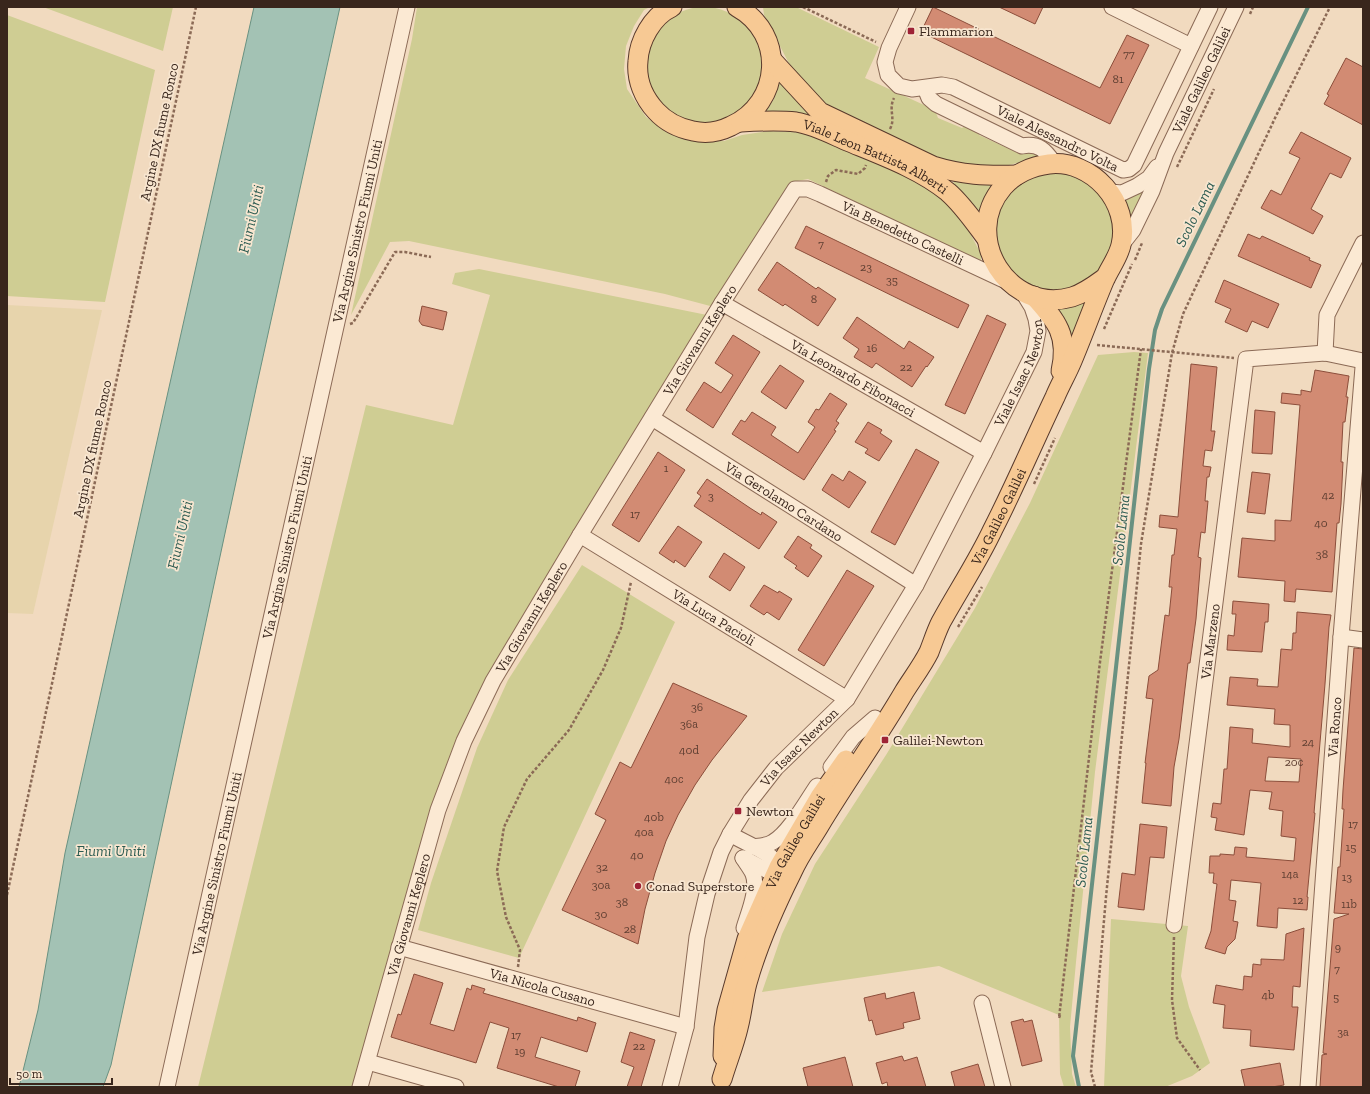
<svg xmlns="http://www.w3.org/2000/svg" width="1370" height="1094" font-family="'Zilla Slab',serif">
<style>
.farmland{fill:#e7d4ac}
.green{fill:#cfcd93}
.water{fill:#a3c2b4;stroke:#699181}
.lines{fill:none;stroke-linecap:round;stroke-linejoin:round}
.stream{stroke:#699181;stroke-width:4}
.building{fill:#d28b73;stroke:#8c4e3b;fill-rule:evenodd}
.minor-casing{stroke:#8b6a56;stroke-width:17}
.major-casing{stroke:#58392b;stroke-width:21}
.path{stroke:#8b6a56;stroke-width:2.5;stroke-dasharray:3 2;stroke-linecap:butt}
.minor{stroke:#fbe9d3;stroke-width:15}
.major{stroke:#f7c994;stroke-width:19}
.poi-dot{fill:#9e2236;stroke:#f8e6d0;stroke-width:1.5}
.labels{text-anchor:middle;stroke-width:3.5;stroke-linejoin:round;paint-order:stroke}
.number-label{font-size:12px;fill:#5f3f32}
.poi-label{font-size:14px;fill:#39261c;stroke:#f8e6d0;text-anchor:start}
.street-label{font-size:14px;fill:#39261c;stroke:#f8e6d0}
.water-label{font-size:15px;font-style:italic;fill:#2a5a50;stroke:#f8e6d0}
</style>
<rect width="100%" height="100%" fill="#f1dabf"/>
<path class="farmland" d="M7 305 102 310 33 614 7 613Z"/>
<g class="green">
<circle cx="704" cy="65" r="58"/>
<path d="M43 7H173L163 51Z"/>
<path d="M417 7H650L644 10 634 26 626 46 624 69 627 89 646 117 666 132 700 142 724 141 742 135 770 131 807 133 829 138 939 191 962 218 981 254V262L808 179 792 182 714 307 665 294 409 241 390 242 351 315 412 39Z"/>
<path d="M763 7H796L879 47 865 78 935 110 938 118 962 128 968 124 978 128 979 135 1018 153 1025 150 1040 154V157L1005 166H953L834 115 799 83 764 15Z"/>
<path d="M7 15 155 70 105 302 7 296Z"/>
<path d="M781 81 811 114V117L764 114 774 99 778 82Z"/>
<circle cx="1054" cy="231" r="59"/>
<path d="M954 181 998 182 979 219 952 186Z"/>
<path d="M1149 187 1128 226 1120 199Z"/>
<path d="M479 269 707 315 571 535 469 711 433 801 352 1087H198L366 405 453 425 490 295 452 284 455 273Z"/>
<path d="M1088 296 1072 348 1065 324 1056 304Z"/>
<path d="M1134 352 1148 353 1095 772 1076 962 1070 1027 1072 1074 1076 1087H1064L1060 1074 1059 1015 939 966 762 992 782 934 815 864 886 755 975 608 1030 503 1098 355Z"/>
<path d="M582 565 675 622 519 958 418 930 431 883 477 748 508 680Z"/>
<path d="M1111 919 1188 926 1181 976 1189 1007 1210 1063 1192 1076 1165 1087H1104Z"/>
</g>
<path class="water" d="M254 7H340L257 384 111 1065 103 1087H19L38 1010 65 853Z"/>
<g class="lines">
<path class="stream" d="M1079 1087 1073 1056 1149 369 1155 330 1162 309 1308 7"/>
</g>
<g class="building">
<path d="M933 7 1100 88 1127 35 1149 45 1110 124 921 32Z"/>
<path d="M999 7H1043L1035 24Z"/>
<path d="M1346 58 1363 67V125L1324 104 1329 95 1327 94Z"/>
<path d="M1301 132 1351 158 1341 178 1330 173 1311 209 1323 216 1313 234 1261 208 1271 190 1281 195 1300 158 1289 153Z"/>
<path d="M806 226 969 305 958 328 795 248Z"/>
<path d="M1248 234 1260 239 1262 236 1310 258 1309 260 1321 265 1311 288 1238 256Z"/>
<path d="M777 262 816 289 818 287 836 299 818 326 785 304 783 306 758 290Z"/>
<path d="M1224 280 1279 304 1268 328 1252 321 1247 332 1225 322 1231 309 1215 302Z"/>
<path d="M422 306 447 312 443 330 422 325 419 321Z"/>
<path d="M987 315 1006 324 965 414 945 405Z"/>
<path d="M857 317 904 349 909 341 934 357 927 367 926 366 912 387 876 363 872 368 854 357 859 349 843 338Z"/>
<path d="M733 335 760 352 713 428 686 410 704 382 721 393 733 375 715 363Z"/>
<path d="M1191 364 1217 367 1211 431H1215L1212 451 1205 450 1203 466 1211 467 1209 477H1207L1205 501H1208L1205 533 1201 532 1198 557 1201 558 1196 619 1190 663H1188L1179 739 1174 767 1171 806 1142 803 1146 763H1145L1153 699 1146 698 1149 676 1158 670 1165 615 1169 616 1172 587H1169L1172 555H1174L1177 529 1159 527 1160 515 1178 517Z"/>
<path d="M780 365 804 381 786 409 761 392Z"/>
<path d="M1315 370 1349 376 1346 397H1348L1345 422H1343L1341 462H1343L1341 504 1339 523H1337L1332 592 1296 589 1295 602 1284 601 1285 581 1238 577 1242 538 1275 541V520L1291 521 1300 405 1281 403 1282 393 1301 395V390L1311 392Z"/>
<path d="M830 393 847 404 836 421 839 423 834 430 836 431 804 480 732 434 741 420 745 422 752 412 776 427 771 435 798 453 815 427 808 422 816 409 819 410Z"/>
<path d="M1255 410 1275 412 1272 454 1252 453Z"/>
<path d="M868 422 882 430 880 433 892 441 879 461 865 453 868 449 855 442Z"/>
<path d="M916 449 939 462 895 545 871 532Z"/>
<path d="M658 452 685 470 639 542 612 525Z"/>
<path d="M849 471 866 482 849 508 822 490 832 474 843 481Z"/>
<path d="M1252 472 1270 474 1265 514 1247 512Z"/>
<path d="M707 479 750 508 761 515 762 512 777 522 759 549 694 506 701 496 697 493Z"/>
<path d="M678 526 702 542 685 567 675 560 674 563 659 553Z"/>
<path d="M798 536 812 545 810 548 822 556 808 577 795 568 797 566 784 557Z"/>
<path d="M724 553 745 567 730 591 709 577Z"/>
<path d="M847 570 874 586 824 666 798 650Z"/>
<path d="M764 585 778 593 779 591 792 599 779 620 767 612 764 615 750 606Z"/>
<path d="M1233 601 1269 604 1268 622H1265L1262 652 1227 650 1228 635 1234 636 1236 614H1232Z"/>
<path d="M1297 612 1331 615 1329 627 1325 684 1314 813H1315L1307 897H1308L1307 910 1278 908 1277 928 1257 926 1261 883 1231 880 1229 900 1236 901 1233 921 1238 922 1235 939 1227 947 1225 954 1205 948 1211 931 1217 884 1213 883 1214 873H1209L1210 856H1220V854L1234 855 1235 847 1247 848 1246 857 1294 861 1296 838 1281 836 1283 811 1269 809 1272 792 1250 790 1244 835 1215 830 1217 818 1211 817 1213 803 1221 804 1224 769H1227L1230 727 1253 729 1252 743 1290 747V725L1274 724 1275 709 1227 705 1230 677 1258 679 1257 686 1278 687 1281 649 1292 650 1293 633H1296ZM1268 757 1301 759 1299 782 1265 781Z"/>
<path d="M1354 648 1363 649V1087H1320L1322 1055 1327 1054 1323 1053 1334 919 1349 914 1334 913 1338 867H1340L1344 809H1342L1343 790Z"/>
<path d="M673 683 747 716 712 760 695 785 678 815 666 841 655 873 645 909 638 944 562 910 606 820 595 814 620 762 631 768Z"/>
<path d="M1140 824 1167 827 1164 858 1150 857 1144 910 1118 907 1122 873 1135 875Z"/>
<path d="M1304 928 1300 987 1293 986 1292 1007H1298L1294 1050 1250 1046 1251 1030 1223 1028 1225 1005 1213 1003 1216 985 1243 990 1244 976 1252 977 1253 964 1261 965V959L1284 960 1286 934Z"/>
<path d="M414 974 443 983 430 1024 454 1031 467 988 471 990 472 985 485 989 483 993 514 1002 577 1021 578 1017 596 1023 587 1052 541 1037 535 1057 580 1071 575 1087H559L497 1068 509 1028 490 1022 476 1063 391 1037 398 1014 401 1015Z"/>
<path d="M914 992 920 1019 903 1023 904 1028 876 1035 872 1020 869 1021 864 998 885 993 886 999Z"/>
<path d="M1023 1019 1024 1022 1032 1020 1042 1061 1022 1066 1011 1022Z"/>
<path d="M630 1032 655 1040 641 1087H627L634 1067 621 1062Z"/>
<path d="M902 1056 904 1061 917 1057 926 1087H888L887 1082 882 1084 876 1063Z"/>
<path d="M845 1057 853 1087H808L803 1068Z"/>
<path d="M1280 1063 1284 1085 1272 1087H1245L1241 1070Z"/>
<path d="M978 1064 985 1087H955L951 1072Z"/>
</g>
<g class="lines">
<g class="minor-casing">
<g id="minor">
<path id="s1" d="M908 7 889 48 885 62 888 75 899 86 912 89 942 85 953 87 1123 170 1129 169 1134 165 1210 7"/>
<path d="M1112 7 1191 46"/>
<path d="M925 88 929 98 936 104 1022 146C1039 143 1045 150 1054 163"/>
<path d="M1110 192 1122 193 1137 186 1149 178 1157 167"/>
<path id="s2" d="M1122 244 1133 230 1152 191 1166 153 1236 7"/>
<path id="s3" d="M722 303 984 453"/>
<path d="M1325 353 1327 315 1363 243"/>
<path id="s4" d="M652 418 916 585"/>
<path id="s5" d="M580 535 847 699"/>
<path d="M1341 637 1363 640"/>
<path d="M831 767 853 737 875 718"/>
<path d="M730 834C741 841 769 852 776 862 779 866 779 872 780 877"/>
<path d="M752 847C760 846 767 846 773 842 789 833 806 802 817 786"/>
<path d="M743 858C746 863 751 869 753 874 759 889 748 914 744 928"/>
<path d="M743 858 768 871H772L785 865"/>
<path id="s6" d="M1174 925 1246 359 1325 353 1363 361"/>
<path id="s7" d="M399 947 686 1027"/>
<path d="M982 1003 1003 1087"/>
<path d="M368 1062 456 1087"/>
<path id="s8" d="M167 1087 407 7"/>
<path id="s9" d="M360 1087 438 810 464 741 493 681 580 535 722 303 795 189H808L820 194 1008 282"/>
<path id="s10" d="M670 1087 686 1027 697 937 707 894 721 852 730 834 751 800 776 768 847 699 916 585 984 453 1034 352 1038 331 1036 319 1032 307 1022 291"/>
<path id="s11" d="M1308 1087 1341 637 1363 367"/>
</g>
</g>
<g class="major-casing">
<g id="major">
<path d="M672 7C652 16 639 41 638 61 636 80 644 98 656 111 666 122 678 128 693 131 706 134 719 132 731 126 782 103 786 34 737 7"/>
<path d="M772 60 820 112 933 166C962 175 986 176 1017 175"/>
<path id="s12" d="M741 122C759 121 778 120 796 122 814 125 831 134 847 141 881 155 920 169 948 192 963 205 975 223 987 239"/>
<path d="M1034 296C1057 321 1069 336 1061 371"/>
<path id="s13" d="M723 1056 724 1028 727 1010 747 939 779 867 820 797 846 760"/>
<path id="s14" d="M722 1079C727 1062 734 1045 738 1028 742 1013 743 998 747 983 758 944 774 908 792 872 799 856 810 841 819 826 846 781 877 738 904 692 912 679 922 666 929 652 933 642 936 632 941 622 958 591 978 561 993 529 1015 486 1034 441 1055 397 1060 385 1067 373 1072 361 1083 335 1093 307 1104 281 1109 269 1118 258 1121 245 1131 203 1092 159 1049 164 1032 166 1014 174 1003 187 960 237 1009 315 1072 297 1085 293 1095 285 1106 277"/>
</g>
</g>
<g class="path">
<path d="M803 7 876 42"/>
<path d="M1250 14 1253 7"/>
<path d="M890 129C896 118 888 110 894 98"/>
<path d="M1177 167 1214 89"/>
<path d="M826 182 828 176 836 170 858 174 865 168 866 165"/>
<path d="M1135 260 1142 243"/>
<path d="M350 324 353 323 395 252H405L431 257"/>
<path d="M1104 329 1132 264"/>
<path d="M1097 345 1234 358"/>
<path d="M1034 484 1055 438"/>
<path d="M958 627 982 587"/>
<path d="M7 895 196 7"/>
<path d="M1174 937 1172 1000 1177 1038 1200 1070"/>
<path d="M518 967 520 950 506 917 497 871 504 827 527 779 569 730 603 670 621 628 631 582"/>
<path d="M1060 1015 1059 1018 1100 662 1141 349"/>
<path d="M1095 1087 1091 1072 1106 897 1141 544 1172 353 1183 314 1276 116 1330 7"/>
</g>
<use href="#minor" class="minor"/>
<use href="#major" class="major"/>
</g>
<g class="poi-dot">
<rect x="907" y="27" width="8" height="8" rx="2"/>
<rect x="881" y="736" width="8" height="8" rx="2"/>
<rect x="734" y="807" width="8" height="8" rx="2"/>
<circle cx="638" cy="886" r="4"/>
</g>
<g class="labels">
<g class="number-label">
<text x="1129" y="58">77</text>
<text x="1118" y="83">81</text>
<text x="821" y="248">7</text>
<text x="866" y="271">23</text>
<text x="892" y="284">35</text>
<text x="814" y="303">8</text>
<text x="872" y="352">16</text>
<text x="906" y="371">22</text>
<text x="666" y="472">1</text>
<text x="1328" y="499">42</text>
<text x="711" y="500">3</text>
<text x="635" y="518">17</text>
<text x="1321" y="527">40</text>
<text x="1322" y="558">38</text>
<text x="697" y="711">36</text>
<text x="689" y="728">36a</text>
<text x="1308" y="746">24</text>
<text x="689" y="754">40d</text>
<text x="1294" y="766">20c</text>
<text x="674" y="783">40c</text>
<text x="654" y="821">40b</text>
<text x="1353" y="828">17</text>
<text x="644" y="836">40a</text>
<text x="1351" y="851">15</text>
<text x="637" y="859">40</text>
<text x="602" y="871">32</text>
<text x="1290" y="878">14a</text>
<text x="1347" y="881">13</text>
<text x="601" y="889">30a</text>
<text x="1298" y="904">12</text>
<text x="622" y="906">38</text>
<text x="1349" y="908">11b</text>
<text x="601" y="918">30</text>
<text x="630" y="933">28</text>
<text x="1338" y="951">9</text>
<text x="1337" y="973">7</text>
<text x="1268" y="999">4b</text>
<text x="1336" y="1001">5</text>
<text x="1343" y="1036">3a</text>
<text x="516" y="1039">17</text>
<text x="639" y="1050">22</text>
<text x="520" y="1055">19</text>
</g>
<g class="poi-label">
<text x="919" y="36">Flammarion</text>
<text x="893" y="745">Galilei-Newton</text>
<text x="746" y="816">Newton</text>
<text x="646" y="891">Conad Superstore</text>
</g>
<g class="street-label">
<text dy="5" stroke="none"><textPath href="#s2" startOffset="183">Viale Galileo Galilei</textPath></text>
<text transform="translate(159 132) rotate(-78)" y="5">Argine DX fiume Ronco</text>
<text dy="5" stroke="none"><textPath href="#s1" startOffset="260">Viale Alessandro Volta</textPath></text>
<text dy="5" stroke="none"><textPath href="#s12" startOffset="142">Viale Leon Battista Alberti</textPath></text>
<text dy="5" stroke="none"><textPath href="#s8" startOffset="877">Via Argine Sinistro Fiumi Uniti</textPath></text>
<text dy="5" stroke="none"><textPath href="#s9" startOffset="1123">Via Benedetto Castelli</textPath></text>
<text dy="5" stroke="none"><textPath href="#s9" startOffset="827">Via Giovanni Keplero</textPath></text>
<text dy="5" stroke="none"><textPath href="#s10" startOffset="811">Viale Isaac Newton</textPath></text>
<text dy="5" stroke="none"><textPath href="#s3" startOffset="151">Via Leonardo Fibonacci</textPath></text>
<text transform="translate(92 449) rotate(-78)" y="5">Argine DX fiume Ronco</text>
<text dy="5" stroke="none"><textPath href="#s4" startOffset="156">Via Gerolamo Cardano</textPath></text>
<text dy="5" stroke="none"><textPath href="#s14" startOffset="631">Via Galileo Galilei</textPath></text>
<text dy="5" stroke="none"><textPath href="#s8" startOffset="553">Via Argine Sinistro Fiumi Uniti</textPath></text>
<text dy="5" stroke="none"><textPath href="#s9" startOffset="503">Via Giovanni Keplero</textPath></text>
<text dy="5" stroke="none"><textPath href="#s5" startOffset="157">Via Luca Pacioli</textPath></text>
<text dy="5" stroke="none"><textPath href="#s6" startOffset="286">Via Marzeno</textPath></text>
<text dy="5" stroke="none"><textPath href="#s11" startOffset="361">Via Ronco</textPath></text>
<text dy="5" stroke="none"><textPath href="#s10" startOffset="373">Via Isaac Newton</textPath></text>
<text dy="5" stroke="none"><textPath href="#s13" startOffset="229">Via Galileo Galilei</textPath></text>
<text dy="5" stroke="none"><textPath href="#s8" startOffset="229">Via Argine Sinistro Fiumi Uniti</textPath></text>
<text dy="5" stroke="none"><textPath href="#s9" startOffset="179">Via Giovanni Keplero</textPath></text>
<text dy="5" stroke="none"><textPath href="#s7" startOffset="149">Via Nicola Cusano</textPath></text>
</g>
<g class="water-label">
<text transform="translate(1195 214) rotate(-64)" y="5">Scolo Lama</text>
<text transform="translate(251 219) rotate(-77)" y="5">Fiumi Uniti</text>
<text transform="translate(1121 530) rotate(-84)" y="5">Scolo Lama</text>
<text transform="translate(180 535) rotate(-77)" y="5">Fiumi Uniti</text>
<text x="111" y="856">Fiumi Uniti</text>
<text transform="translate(1084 852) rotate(-84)" y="5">Scolo Lama</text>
</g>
</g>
<rect width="1370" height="1094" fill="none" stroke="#39261c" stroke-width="16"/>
<path d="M10 1078v6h102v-6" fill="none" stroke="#39261c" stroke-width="2"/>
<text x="16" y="1078" font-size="12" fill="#39261c" stroke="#f8e6d0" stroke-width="3" paint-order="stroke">50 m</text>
</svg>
